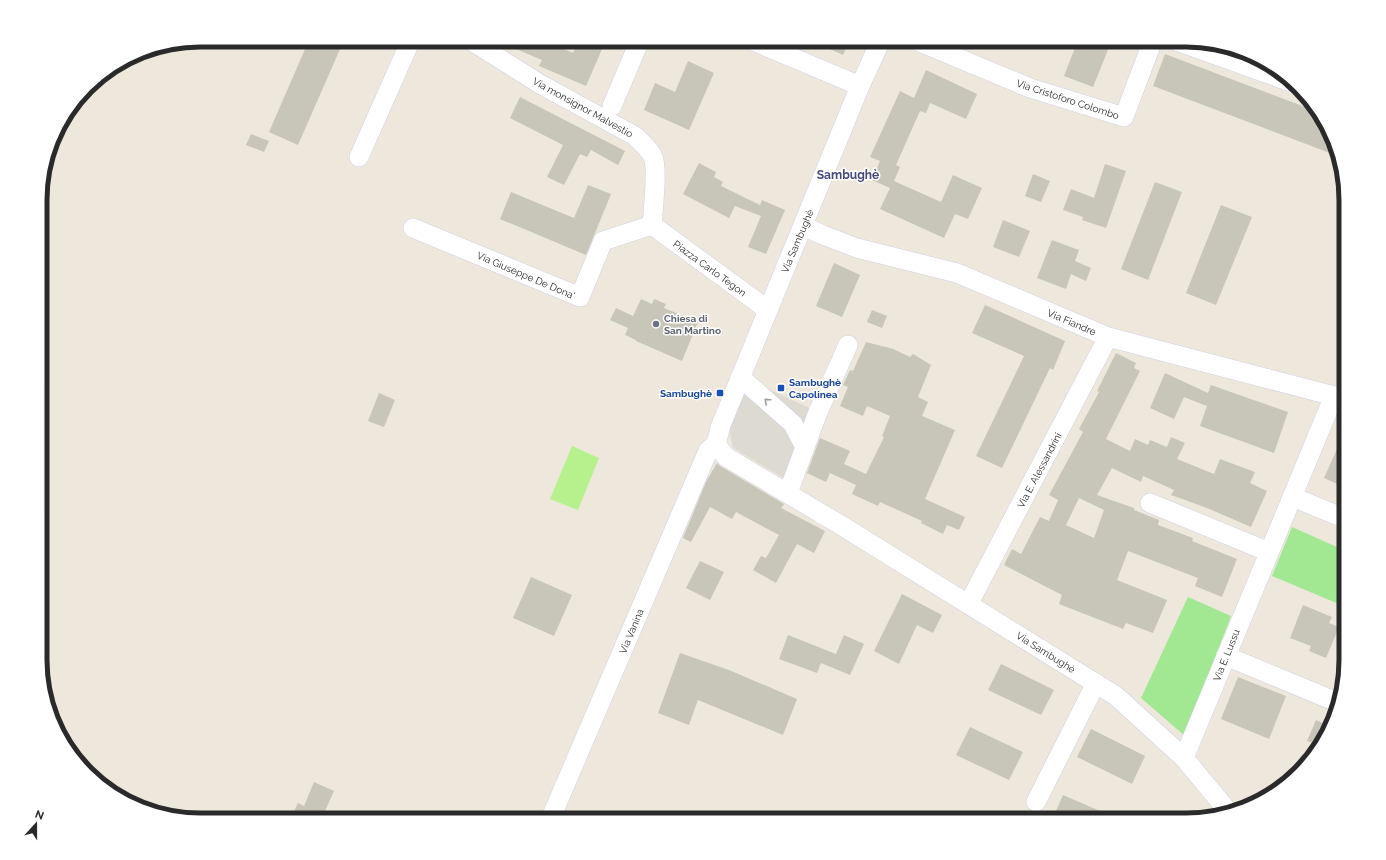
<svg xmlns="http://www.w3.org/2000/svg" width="1386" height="860" font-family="Raleway,sans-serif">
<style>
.green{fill:#a2e893}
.pitch{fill:#b7f18d}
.plaza{fill:#dddad2}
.building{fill:#c8c6b9;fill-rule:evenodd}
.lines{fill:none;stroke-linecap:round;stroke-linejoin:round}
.minor-casing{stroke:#d0d0e4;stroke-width:20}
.minor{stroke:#fff;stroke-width:19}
.oneway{stroke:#9f9f9f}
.worship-dot{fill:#6b7280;stroke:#fff;stroke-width:1.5}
.transit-dot{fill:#1a4fb4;stroke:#fff;stroke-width:1.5}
.labels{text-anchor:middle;stroke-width:3;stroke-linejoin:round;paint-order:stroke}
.street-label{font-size:10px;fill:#2a2a2a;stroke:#fff}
.worship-label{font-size:10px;font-weight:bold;fill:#5b616d;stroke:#fff;text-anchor:start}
.transit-label{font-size:10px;font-weight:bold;fill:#164399;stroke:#fff;text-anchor:start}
.quarter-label{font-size:12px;font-weight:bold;fill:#47487e;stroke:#fff}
.rim{fill:none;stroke:#2a2a2a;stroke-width:5}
</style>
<rect width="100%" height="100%" fill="#ede8db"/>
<g class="green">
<path d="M1292 527 1346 551V607L1272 576Z"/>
<path d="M1188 597 1231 616 1185 736 1141 698Z"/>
</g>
<path class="pitch" d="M572 446 599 458 578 510 550 499Z"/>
<path class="plaza" d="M747 379 818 412 792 483 733 448 728 424Z"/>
<g class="building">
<path d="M309 40H344L298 145 269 132Z"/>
<path d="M495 40H551L550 43 573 53 579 40H606L586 86 539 66 542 60Z"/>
<path d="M810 40H850L843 55Z"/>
<path d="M1078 40H1112L1093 87 1064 76Z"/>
<path d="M1165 54 1316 111 1325 120 1335 155 1153 86Z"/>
<path d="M688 61 714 73 689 130 644 110 655 83 675 92Z"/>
<path d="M926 70 977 94 966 119 930 103 926 113 920 111 896 165 900 167 894 181 941 202 953 175 982 188 968 219 955 214 944 238 880 209 890 188 872 180 880 161 870 157 900 91 914 98Z"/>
<path d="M520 97 625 151 618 165 591 150 587 157 580 154 564 185 547 177 563 145 510 118Z"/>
<path d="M251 134 269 141 264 152 246 145Z"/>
<path d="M699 163 716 172 714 177 723 182 721 186 760 205 762 200 785 210 766 254 748 247 761 216 735 206 729 218 683 194Z"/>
<path d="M1105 164 1126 171 1106 228 1082 220 1083 217 1063 210 1071 189 1094 198Z"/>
<path d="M1033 174 1050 181 1041 202 1025 196Z"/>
<path d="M1155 182 1182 192 1148 280 1121 269Z"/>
<path d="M588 185 611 194 586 255 500 219 511 192 574 218Z"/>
<path d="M1221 205 1252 217 1216 305 1186 293Z"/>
<path d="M1003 220 1030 231 1019 257 993 247Z"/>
<path d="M1052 240 1079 250 1075 261 1091 268 1086 281 1071 274 1066 289 1037 278Z"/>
<path d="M834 263 860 275 842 317 816 306Z"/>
<path d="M641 299 652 304 654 299 666 304 664 308 698 322 682 361 636 341V340L625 335 628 328 610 320 616 308 633 316Z"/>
<path d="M985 305 1065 341 1053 370 1050 368 1002 468 976 456 1024 356 972 333Z"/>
<path d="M872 310 887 316 882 328 867 322Z"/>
<path d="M866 342 893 349 910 357 913 354 931 365 918 397 928 402 922 416 955 430 925 499 965 517 959 530 947 525 943 534 921 523 922 521 880 502 878 506 852 494 856 485 830 473 826 482 807 473 820 438 850 451 844 464 866 474 884 437 882 436 890 416 867 406 863 416 840 406 848 387 843 385 850 370 853 371Z"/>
<path d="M1116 353 1136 363 1134 368 1140 371 1106 439 1130 451 1135 439 1148 445 1150 440 1167 447 1171 437 1185 443 1177 459 1214 474 1220 459 1255 472 1250 483 1267 491 1251 527 1207 508 1171 495 1174 490 1143 476 1141 482 1112 468 1097 495 1134 508V510L1159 520 1158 525 1193 538 1192 541 1237 559 1222 597 1195 586 1198 578 1128 551 1117 580 1167 600 1153 633 1126 623 1123 629 1059 604 1062 595 1004 565 1012 549 1021 554 1040 517 1049 521 1058 500 1049 495 1083 432 1079 429 1099 392 1097 391ZM1079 498 1104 510 1094 538 1066 525Z"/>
<path d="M1165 373 1208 393 1211 385 1288 412 1274 453 1200 426 1207 406 1184 397 1174 419 1150 408Z"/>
<path d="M379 393 395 400 384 427 368 421Z"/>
<path d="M1346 429V488L1324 478Z"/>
<path d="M717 463 720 466 784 504 781 508 825 531 814 553 797 544 776 583 753 570 761 556 766 558 779 535 736 512 732 519 710 507 691 542 683 538 706 482Z"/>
<path d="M700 561 724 572 710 600 686 588Z"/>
<path d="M531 577 572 595 554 636 513 618Z"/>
<path d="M902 594 942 615 933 633 917 625 899 664 874 651Z"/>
<path d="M1303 605 1332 617 1329 623 1339 627 1326 658 1309 651 1311 646 1290 638Z"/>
<path d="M788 635 836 654 844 635 864 644 850 675 821 663 817 673 779 659Z"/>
<path d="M680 653 729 670 797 699 783 735 698 700 689 725 658 713Z"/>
<path d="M1001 664 1054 690 1041 715 988 690Z"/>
<path d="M1238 677 1286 696 1269 739 1221 719Z"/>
<path d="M1316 720 1329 726 1320 746 1307 741Z"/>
<path d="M970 727 1023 752 1009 780 956 755Z"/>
<path d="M1091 729 1145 756 1132 784 1077 757Z"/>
<path d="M314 782 334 791 321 820H302L292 816 298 803 304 806Z"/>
<path d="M1063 795 1121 820H1052Z"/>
</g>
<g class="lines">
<g class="minor-casing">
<g id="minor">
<path d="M470 40 540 84 635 136C641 142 649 148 653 157 658 169 653 211 652 225"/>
<path d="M751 40 860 86"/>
<path d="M915 40 1030 88 1124 117 1153 40"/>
<path d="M1174 40 1288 81"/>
<path d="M612 106 640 40"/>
<path d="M359 157 410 42 413 40"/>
<path d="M652 225 768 310"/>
<path d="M803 226 823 235 857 248 957 273 1108 337 1334 396 1346 400"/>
<path d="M413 228 580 297 603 241 652 225"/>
<path d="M740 377 793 424 805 447"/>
<path d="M716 444 726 457 839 524 1116 696 1184 758 1227 810"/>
<path d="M716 444 721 425 860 86 881 40"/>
<path d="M788 493 818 412 848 345"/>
<path d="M1293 497 1346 519"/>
<path d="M1150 503 1269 552"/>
<path d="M969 603 1108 337"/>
<path d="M1226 656 1339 703"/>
<path d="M1184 758 1334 396"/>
<path d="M1036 802 1096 683"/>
<path d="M550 820 708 451 716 444"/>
</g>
</g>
<use href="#minor" class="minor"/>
</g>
<defs><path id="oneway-chevron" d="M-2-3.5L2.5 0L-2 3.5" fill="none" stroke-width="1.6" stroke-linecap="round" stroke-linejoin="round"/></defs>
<use class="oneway" href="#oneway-chevron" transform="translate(767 401) rotate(-138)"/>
<circle class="worship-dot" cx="656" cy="324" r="4"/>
<g class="transit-dot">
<rect x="777" y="384" width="8" height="8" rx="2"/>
<rect x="716" y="389" width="8" height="8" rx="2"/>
</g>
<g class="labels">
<g class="street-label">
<text transform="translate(1068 99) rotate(18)" y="4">Via Cristoforo Colombo</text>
<text transform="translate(583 107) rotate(29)" y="4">Via monsignor Malvestio</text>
<text transform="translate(797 241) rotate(-67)" y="4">Via Sambughè</text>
<text transform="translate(710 268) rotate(36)" y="4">Piazza Carlo Tegon</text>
<text transform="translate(526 275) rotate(23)" y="4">Via Giuseppe De Dona'</text>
<text transform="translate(1072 322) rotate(23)" y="4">Via Fiandre</text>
<text transform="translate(1039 470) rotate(-62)" y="4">Via E. Alessandrini</text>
<text transform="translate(631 631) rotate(-67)" y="4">Via Vanina</text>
<text transform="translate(1046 652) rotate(32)" y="4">Via Sambughè</text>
<text transform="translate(1226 655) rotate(-68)" y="4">Via E. Lussu</text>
</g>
<g class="worship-label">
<text x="664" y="322">Chiesa di<tspan x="664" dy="12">San Martino</tspan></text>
</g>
<g class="transit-label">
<text x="789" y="386">Sambughè<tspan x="789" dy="12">Capolinea</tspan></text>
<text x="712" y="397" text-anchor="end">Sambughè</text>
</g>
<g class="quarter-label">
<text x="848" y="179">Sambughè</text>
</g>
</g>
<path d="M0 0H1386V860H0ZM200 47H1186A153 153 0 0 1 1339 200V660A153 153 0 0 1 1186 813H200A153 153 0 0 1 47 660V200A153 153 0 0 1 200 47Z" fill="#fff" fill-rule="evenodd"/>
<path class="rim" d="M200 47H1186A153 153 0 0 1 1339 200V660A153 153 0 0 1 1186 813H200A153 153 0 0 1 47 660V200A153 153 0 0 1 200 47Z"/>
<g transform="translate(36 824) rotate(21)" stroke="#ffffff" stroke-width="3" paint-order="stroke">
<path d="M0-3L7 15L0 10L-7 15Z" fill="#2a2a2a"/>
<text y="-6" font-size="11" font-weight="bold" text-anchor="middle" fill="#2a2a2a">N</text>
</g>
</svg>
